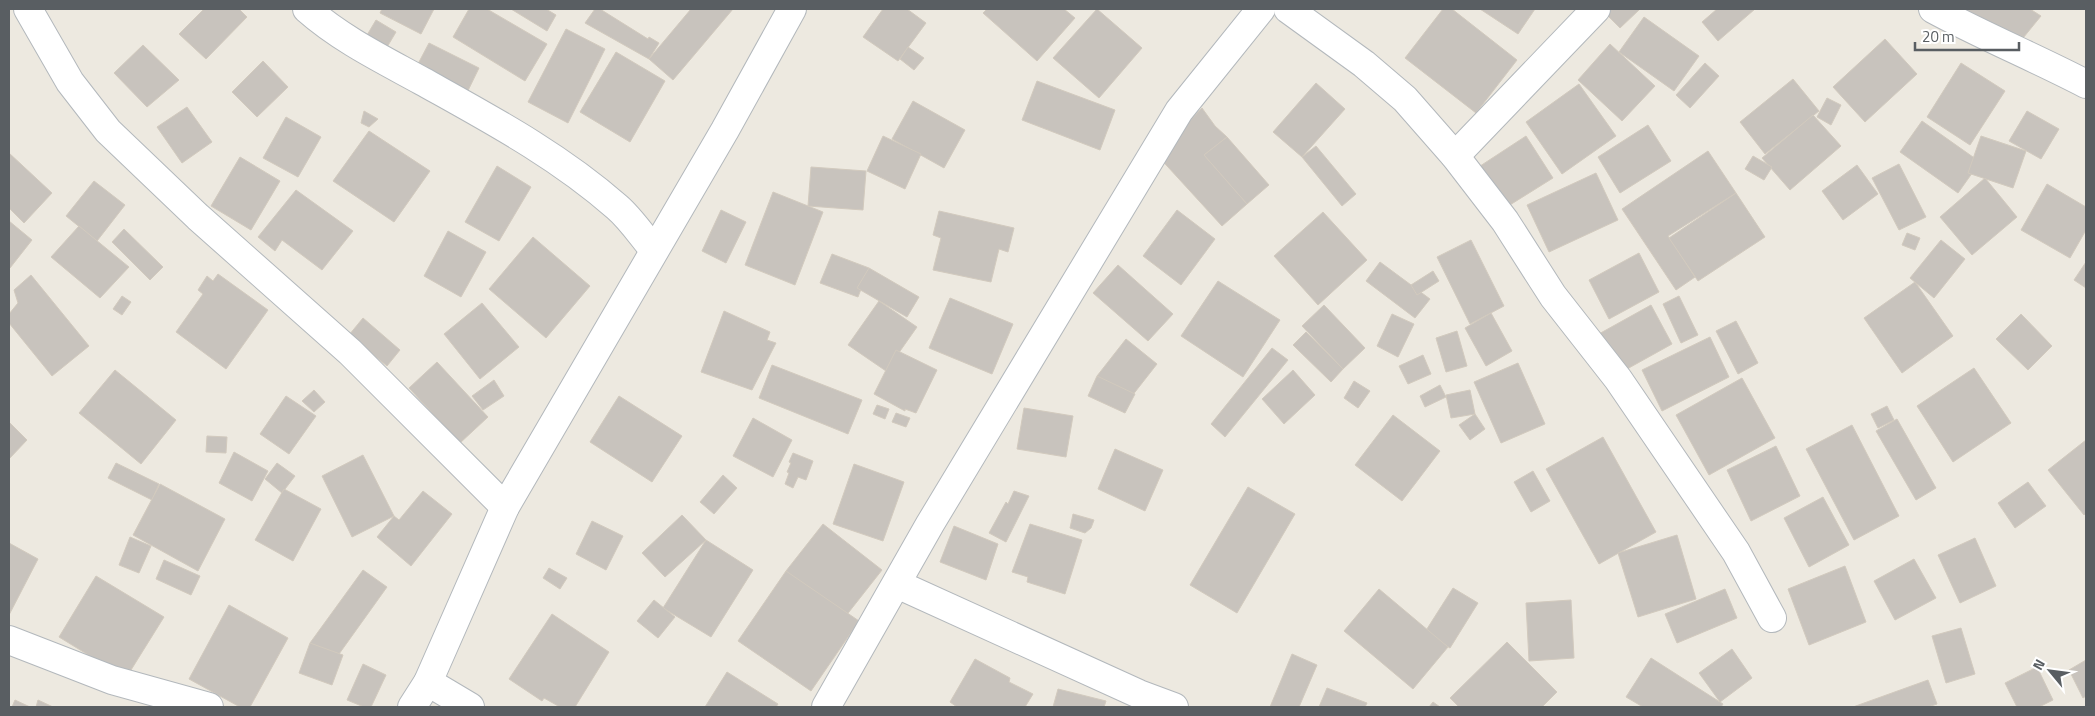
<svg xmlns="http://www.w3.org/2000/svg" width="2095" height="716" font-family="'Titillium Web',sans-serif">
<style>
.building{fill:#c8c3bd;stroke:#d2cabe}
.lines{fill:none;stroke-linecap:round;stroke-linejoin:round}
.minor-casing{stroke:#b3b8bc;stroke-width:30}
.minor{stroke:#fff;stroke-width:28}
</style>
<rect width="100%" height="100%" fill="#ede9e0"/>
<g class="building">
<path d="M204 9H239L247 17 206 59 179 34Z"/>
<path d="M382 9H434L421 34 380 13Z"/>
<path d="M469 9H487L547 44 525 81 453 37Z"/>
<path d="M511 9H546L556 15 547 31Z"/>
<path d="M595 9H600L648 39 649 37 659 43 649 59 585 23Z"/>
<path d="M691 9H733L673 80 649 59Z"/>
<path d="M883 9H907L926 23 898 61 863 37Z"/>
<path d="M987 9H1064L1075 18 1037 61 983 13Z"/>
<path d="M1097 9 1142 48 1099 98 1053 58Z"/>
<path d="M1443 9H1452L1517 60 1476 113 1405 58Z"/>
<path d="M1480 9H1535L1518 34Z"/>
<path d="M1609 9H1640L1620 28 1605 13Z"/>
<path d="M1717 9H1755L1718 41 1702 22Z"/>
<path d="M1959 9H2030L2041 16 2019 43Z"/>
<path d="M1644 17 1699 56 1674 91 1619 52Z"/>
<path d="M376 20 396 32 374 69 354 57Z"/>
<path d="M566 29 605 49 568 123 528 102Z"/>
<path d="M1885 39 1917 74 1865 122 1833 87Z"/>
<path d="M429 43 479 68 460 107 409 81Z"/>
<path d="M1610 44 1655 86 1622 121 1578 80Z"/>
<path d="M143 45 179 80 147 107 114 73Z"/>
<path d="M908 47 924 58 914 70 900 59Z"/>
<path d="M616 52 665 81 630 142 580 112Z"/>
<path d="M263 61 288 87 257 117 232 92Z"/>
<path d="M1705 63 1719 76 1690 108 1676 95Z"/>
<path d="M1961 63 2005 91 1970 145 1927 117Z"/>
<path d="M1793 79 1819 111 1765 154 1740 122Z"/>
<path d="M1037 81 1115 110 1100 150 1022 120Z"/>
<path d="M1316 83 1345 109 1302 157 1273 132Z"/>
<path d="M1579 84 1616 136 1562 174 1526 122Z"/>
<path d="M1827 98 1841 105 1831 125 1817 117Z"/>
<path d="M913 101 965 130 944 168 892 139Z"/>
<path d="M187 107 212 142 182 163 157 127Z"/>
<path d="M1202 108 1215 126 1227 137 1204 155 1247 204 1222 226 1157 155Z"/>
<path d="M364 111 378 119 369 127 361 123Z"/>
<path d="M2027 111 2059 129 2041 159 2009 141Z"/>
<path d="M1813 115 1841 146 1790 190 1762 158Z"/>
<path d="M286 117 321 137 298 177 263 158Z"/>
<path d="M1922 121 1980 162 1958 193 1900 152Z"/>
<path d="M1648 125 1671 161 1620 193 1598 157Z"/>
<path d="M369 131 430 171 394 222 333 181Z"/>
<path d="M883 136 921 154 905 189 867 171Z"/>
<path d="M1526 136 1553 178 1497 213 1471 172Z"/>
<path d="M1981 136 2026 151 2013 188 1968 173Z"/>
<path d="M1227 137 1269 185 1247 204 1204 155Z"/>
<path d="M1316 146 1356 194 1342 206 1302 157Z"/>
<path d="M1708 151 1736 193 1668 236 1695 277 1676 290 1622 209Z"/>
<path d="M9 153 52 193 24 223 9 208Z"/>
<path d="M1753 156 1772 167 1764 180 1745 169Z"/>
<path d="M240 157 280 181 251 230 211 206Z"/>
<path d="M1899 164 1926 217 1899 230 1872 178Z"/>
<path d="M1857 165 1878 194 1843 220 1822 191Z"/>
<path d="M497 166 531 187 499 241 465 222Z"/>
<path d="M811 167 866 171 863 210 808 206Z"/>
<path d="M1596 173 1618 220 1549 252 1527 205Z"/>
<path d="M1985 178 2017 217 1972 255 1940 217Z"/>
<path d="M94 181 125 205 97 241 66 216Z"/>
<path d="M2047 184 2086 207V230L2070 258 2021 230Z"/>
<path d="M296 190 353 231 322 270 282 240 275 251 258 237Z"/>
<path d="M773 192 823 212 795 285 745 265Z"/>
<path d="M1736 193 1765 237 1698 281 1669 238Z"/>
<path d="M721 210 746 222 726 263 702 251Z"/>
<path d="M1177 210 1215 239 1181 285 1143 256Z"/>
<path d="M939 211 1014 228 1008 252 999 249 991 282 933 270 941 238 933 235Z"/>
<path d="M1323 212 1367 260 1318 305 1274 256Z"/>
<path d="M9 221 32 240 10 268 9 267Z"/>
<path d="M79 226 129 267 100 298 51 257Z"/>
<path d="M124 229 163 267 150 280 112 242Z"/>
<path d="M448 231 486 252 461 297 424 276Z"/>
<path d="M1907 233 1920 238 1915 250 1902 245Z"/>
<path d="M533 237 590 286 546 338 489 289Z"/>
<path d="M1471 240 1504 306 1470 324 1437 257Z"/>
<path d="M1941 240 1965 259 1934 298 1910 278Z"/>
<path d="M1639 253 1659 292 1609 319 1589 280Z"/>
<path d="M832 254 869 268 858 297 820 283Z"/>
<path d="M1380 262 1430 299 1415 318 1366 281Z"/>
<path d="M2086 262V288L2074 280Z"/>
<path d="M1118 265 1173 314 1148 341 1093 293Z"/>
<path d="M869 268 919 297 907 317 857 288Z"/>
<path d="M1433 271 1439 281 1417 295 1411 285Z"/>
<path d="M218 274 268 310 226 369 176 332 203 294 198 290 207 276 213 281Z"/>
<path d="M31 275 89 346 52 376 9 323V314L18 303 14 290Z"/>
<path d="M1218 281 1280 320 1243 377 1181 336Z"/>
<path d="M1915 282 1953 336 1902 373 1864 318Z"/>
<path d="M122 296 131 302 122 315 113 309Z"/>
<path d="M1679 296 1698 335 1681 343 1663 304Z"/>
<path d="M950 298 1013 324 992 374 929 348Z"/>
<path d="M879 301 917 327 886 371 848 345Z"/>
<path d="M482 303 519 347 480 379 444 334Z"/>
<path d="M1324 305 1365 348 1343 369 1302 326Z"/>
<path d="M1651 305 1672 344 1618 374 1597 335Z"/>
<path d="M724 311 770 332 767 340 776 343 752 390 701 372Z"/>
<path d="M1491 313 1512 351 1486 366 1465 328Z"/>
<path d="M1392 314 1414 324 1398 357 1377 346Z"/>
<path d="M2021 314 2052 346 2028 370 1996 339Z"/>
<path d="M363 318 400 350 387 366 349 335Z"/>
<path d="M1736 321 1758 363 1738 374 1716 331Z"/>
<path d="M1457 331 1467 366 1446 372 1436 338Z"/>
<path d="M1306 332 1343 369 1331 382 1293 345Z"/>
<path d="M1710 337 1729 377 1662 411 1642 370Z"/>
<path d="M1126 339 1157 364 1128 401 1097 376Z"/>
<path d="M1272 348 1288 360 1225 437 1211 424Z"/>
<path d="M896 350 937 370 916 413 905 409V411L874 394Z"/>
<path d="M1423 355 1431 374 1408 384 1399 366Z"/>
<path d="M437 362 488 417 460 443 409 388Z"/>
<path d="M1518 363 1545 424 1501 443 1474 382Z"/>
<path d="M772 365 862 400 848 434 759 398Z"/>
<path d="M1974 368 2011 423 1953 462 1917 406Z"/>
<path d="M115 370 176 420 141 464 79 413Z"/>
<path d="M1293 370 1315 395 1284 424 1262 399Z"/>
<path d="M1097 376 1135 394 1125 413 1088 396Z"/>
<path d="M1742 378 1775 438 1709 475 1676 415Z"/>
<path d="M494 380 504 396 483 410 472 396Z"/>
<path d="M1354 381 1370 391 1358 408 1344 398Z"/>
<path d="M1440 385 1446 397 1425 407 1420 396Z"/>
<path d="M314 390 325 402 314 412 302 401Z"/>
<path d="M1470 390 1475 414 1451 418 1446 395Z"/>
<path d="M286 396 316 416 289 454 260 434Z"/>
<path d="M619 396 682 436 652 482 590 442Z"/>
<path d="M877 405 889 409 885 419 873 414Z"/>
<path d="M1887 406 1894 420 1878 428 1871 414Z"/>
<path d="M1024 408 1073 416 1066 457 1017 449Z"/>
<path d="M896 413 910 418 906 427 892 422Z"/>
<path d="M1475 414 1485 429 1470 440 1459 425Z"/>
<path d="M1393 415 1440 451 1402 501 1355 465Z"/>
<path d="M753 418 792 440 773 477 733 456Z"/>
<path d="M1897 419 1936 488 1916 500 1876 431Z"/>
<path d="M9 422 27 440 9 459Z"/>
<path d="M1852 425 1899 516 1854 540 1806 449Z"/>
<path d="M207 436 227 437 226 453 206 452Z"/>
<path d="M1603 437 1656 532 1599 564 1546 469Z"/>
<path d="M2086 440V513L2084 515 2048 470Z"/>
<path d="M1776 446 1800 496 1751 521 1727 470Z"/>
<path d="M1115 449 1163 470 1145 511 1098 489Z"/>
<path d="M234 452 268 471 252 501 219 483Z"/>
<path d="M793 453 813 461 806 480 798 477 793 488 785 484 789 473 787 472 791 463 789 462Z"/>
<path d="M363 455 394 516 352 537 322 476Z"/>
<path d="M116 463 159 484 152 500 108 478Z"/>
<path d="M277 463 295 476 282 493 265 479Z"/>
<path d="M854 464 904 482 883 541 833 524Z"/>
<path d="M1533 471 1550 501 1531 512 1514 482Z"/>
<path d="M723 475 737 488 714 514 700 502Z"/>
<path d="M2028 482 2046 506 2015 528 1998 503Z"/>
<path d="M160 484 225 519 198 571 133 535Z"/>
<path d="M1248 487 1295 514 1237 613 1190 585Z"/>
<path d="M284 489 321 509 293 561 255 540Z"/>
<path d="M423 491 452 514 411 566 377 537 394 516 399 520Z"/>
<path d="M1014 491 1029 496 1006 542 989 533 1006 502 1008 504Z"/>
<path d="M1823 497 1849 545 1809 567 1784 518Z"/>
<path d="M1073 514 1094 520 1091 528 1085 533 1070 528Z"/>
<path d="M682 515 706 540 665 577 642 553Z"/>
<path d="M592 521 623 536 606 570 576 554Z"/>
<path d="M823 524 882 570 845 617 786 571Z"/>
<path d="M1030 524 1082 540 1065 594 1027 582 1028 577 1012 572Z"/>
<path d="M954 526 998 544 986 580 940 562Z"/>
<path d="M1677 535 1696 599 1638 617 1618 553Z"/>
<path d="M130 537 151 546 139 573 119 565Z"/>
<path d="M1975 538 1996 586 1960 603 1938 555Z"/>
<path d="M706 540 753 570 711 637 663 608Z"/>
<path d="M9 543 38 559 9 615Z"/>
<path d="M1914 559 1936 598 1895 620 1874 581Z"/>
<path d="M164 560 200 576 191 595 156 579Z"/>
<path d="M1845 566 1866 622 1809 645 1788 589Z"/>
<path d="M549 568 567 578 560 589 543 578Z"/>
<path d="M363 570 387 587 334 661 310 643Z"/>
<path d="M786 571 859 621 811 691 738 641Z"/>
<path d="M96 576 164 617 126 678 59 637Z"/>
<path d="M1453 588 1478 603 1450 648 1425 632Z"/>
<path d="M1379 589 1448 647 1413 689 1344 631Z"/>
<path d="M1725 589 1737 618 1677 643 1665 614Z"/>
<path d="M654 600 675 617 658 638 637 621Z"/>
<path d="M1571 600 1574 658 1529 661 1526 603Z"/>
<path d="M229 605 288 638 250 707H240L189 679Z"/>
<path d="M552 614 609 652 575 707H560L544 698 542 701 509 679Z"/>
<path d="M1961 628 1975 674 1946 683 1932 636Z"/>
<path d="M1507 642 1557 692 1542 707H1459L1450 698Z"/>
<path d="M310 643 343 655 332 685 299 673Z"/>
<path d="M1732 649 1752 678 1720 702 1699 673Z"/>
<path d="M1292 654 1317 665 1299 707H1270Z"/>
<path d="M1651 658 1723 704 1721 707H1643L1626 697Z"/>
<path d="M975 659 1010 678 1009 682 1033 694 1025 707H957L950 702Z"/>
<path d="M2086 660V696L2083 698 2069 670Z"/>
<path d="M363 664 386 675 371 707H364L347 700Z"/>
<path d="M2037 667 2053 700 2039 707H2017L2005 683Z"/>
<path d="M727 672 778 704 776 707H705Z"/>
<path d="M1928 680 1937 704 1928 707H1853Z"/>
<path d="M1327 688 1367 703 1365 707H1319Z"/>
<path d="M1058 689 1106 701 1104 707H1053Z"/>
<path d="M15 700 30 707H12Z"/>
<path d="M38 700 53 707H36Z"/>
<path d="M1433 702 1440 707H1429Z"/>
</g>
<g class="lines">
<g class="minor-casing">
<g id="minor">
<path d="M28 9 70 82 108 131 198 217 350 352 505 507"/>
<path d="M307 9C341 39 382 59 422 81 490 119 558 155 617 207 631 219 642 236 654 250"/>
<path d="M1288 9 1364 64 1405 99 1455 156 1505 221 1553 296 1618 379 1736 552 1772 618"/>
<path d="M1933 9C1983 36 2036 58 2086 84"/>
<path d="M1455 156 1596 9"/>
<path d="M897 584 1139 694 1174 707"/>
<path d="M9 640 112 680 209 707"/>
<path d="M428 682 470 707"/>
<path d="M412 707 428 682 505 507 725 130 792 9"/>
<path d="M826 707 930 524 1179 111 1261 9"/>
</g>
</g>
<use href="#minor" class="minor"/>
</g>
<rect width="2095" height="716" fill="none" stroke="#595e62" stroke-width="20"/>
<g transform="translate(2050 671) rotate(299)" stroke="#ffffff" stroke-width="4" paint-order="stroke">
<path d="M0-4L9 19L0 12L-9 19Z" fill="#595e62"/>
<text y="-8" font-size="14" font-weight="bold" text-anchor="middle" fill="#595e62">N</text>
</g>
<path d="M1915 42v8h104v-8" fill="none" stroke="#595e62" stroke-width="2.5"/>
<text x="1922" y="42" font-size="15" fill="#595e62" stroke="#ffffff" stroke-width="4" paint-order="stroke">20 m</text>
</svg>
